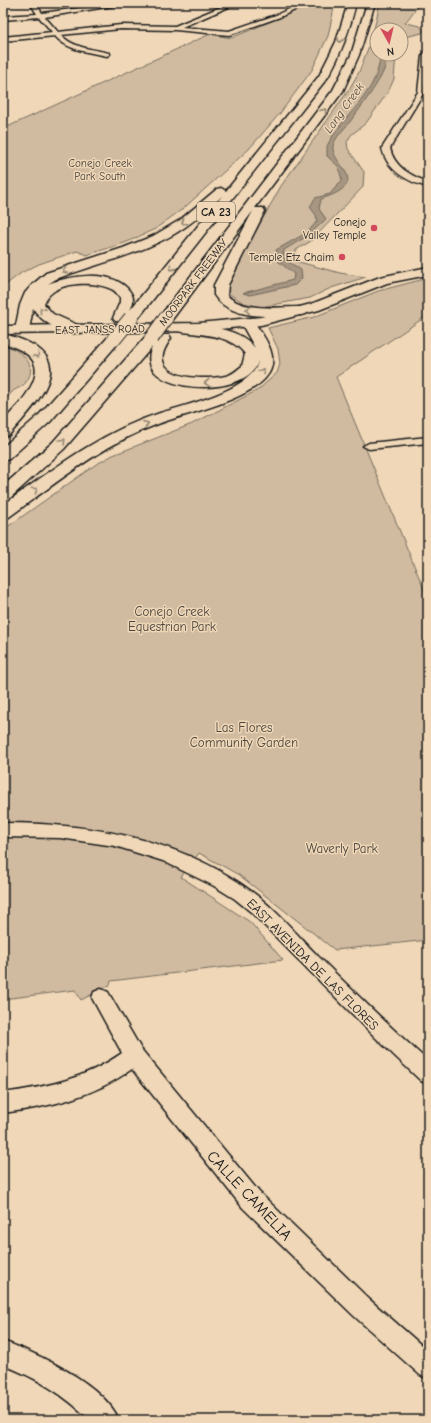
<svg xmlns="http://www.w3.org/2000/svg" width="431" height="1423" font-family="'Comic Neue',sans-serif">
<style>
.green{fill:#d0bba0;stroke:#766c5e}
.water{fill:#a79782;stroke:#6f6659}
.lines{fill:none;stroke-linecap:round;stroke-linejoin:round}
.stream{stroke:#6f6659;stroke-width:1.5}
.minor-casing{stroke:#1c1c1c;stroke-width:3}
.major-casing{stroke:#1c1c1c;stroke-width:3}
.highway-casing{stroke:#1c1c1c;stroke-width:3}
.minor{fill:#efd7b7;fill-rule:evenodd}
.major{fill:#efd7b7;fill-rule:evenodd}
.highway{fill:#efd7b7;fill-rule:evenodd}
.highway-bridge-casing{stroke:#1c1c1c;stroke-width:16;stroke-linecap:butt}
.highway-bridge{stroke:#efd7b7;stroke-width:14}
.oneway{stroke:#908371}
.poi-dot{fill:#d1495b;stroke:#efd7b7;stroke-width:1.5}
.labels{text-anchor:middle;stroke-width:3;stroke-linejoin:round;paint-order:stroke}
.far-park-label{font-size:11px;fill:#49443d;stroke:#efd7b7}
.far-poi-label{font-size:11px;fill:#1c1c1c;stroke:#efd7b7;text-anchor:end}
.far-street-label{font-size:11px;fill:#1c1c1c;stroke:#efd7b7}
.far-water-label{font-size:12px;font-style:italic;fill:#4d4740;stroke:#efd7b7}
.shield{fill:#efd7b7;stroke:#5b544a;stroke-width:1}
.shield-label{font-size:12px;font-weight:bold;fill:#1c1c1c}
.park-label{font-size:13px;fill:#49443d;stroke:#efd7b7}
.street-label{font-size:13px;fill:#1c1c1c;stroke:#efd7b7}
.near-street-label{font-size:16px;fill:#1c1c1c;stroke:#efd7b7}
</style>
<rect width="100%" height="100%" fill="#efd7b7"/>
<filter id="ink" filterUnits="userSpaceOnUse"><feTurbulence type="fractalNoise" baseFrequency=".025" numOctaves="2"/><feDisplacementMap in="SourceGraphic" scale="8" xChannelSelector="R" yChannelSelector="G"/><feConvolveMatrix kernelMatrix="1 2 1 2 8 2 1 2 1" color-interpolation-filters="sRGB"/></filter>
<g filter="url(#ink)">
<g class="green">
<path d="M311 3H335L328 36 312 70 281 112 249 149 184 208 155 229 127 242 87 255 77 251 39 264 21 273 3 287V129L210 34 231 38 291 13Z"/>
<path d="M380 3H420L405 23 420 26 423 30 422 33 401 38V30H377V54H396L394 79 388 92 366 123 351 135 347 142 348 149 364 172 363 187 311 241 296 250 295 261 340 273 366 277 331 288 310 298 261 307 244 303 223 290 281 186 348 91 359 72 372 38Z"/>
<path d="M428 278V315L336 377 428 599V940L335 950 239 875 199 853 181 877 250 922 283 960 111 981 110 985 81 1000 75 990 3 999V530L95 465 113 455 192 424 258 390 277 373 280 364 278 349 268 328 314 317 378 291Z"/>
<path d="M3 345C19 349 40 364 26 382 23 387 17 388 13 391 9 395 6 400 3 404Z"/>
</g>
<path class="water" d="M380 54H385C385 58 385 62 385 66 384 77 356 114 349 123 344 129 337 136 334 143 325 163 378 181 321 199L319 209 326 219 309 235 284 250 283 258 301 270 302 278 295 285 250 295 243 293 293 280 294 274 278 261 276 250 308 232 317 221 316 215 310 207 315 198 330 194 342 180 338 166 327 156V146C342 115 379 94 380 54Z"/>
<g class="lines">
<path class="stream" d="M320 7 323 3"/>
<g class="minor-casing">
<g id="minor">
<path d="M30 3H36L42 13 117 3H131L45 17 58 32 121 25 175 26 230 3H238L182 27 229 31 276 15 302 3H310L280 17 229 35 175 30 121 29 61 35C73 48 93 49 109 53L110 54 107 56C89 52 68 51 55 36L3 41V37L52 32 39 17 3 20V16L37 14Z"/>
<path d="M428 49 424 92 390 148C394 167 411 176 428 182V187C408 182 386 170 382 148L418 92 422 56Z"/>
<path d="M428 437V443L369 449 363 446 369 443Z"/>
<path d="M3 823C89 823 179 838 251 891 276 909 296 934 318 956 354 992 390 1027 428 1061V1084L421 1081 378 1040 251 912 235 899 214 886 163 861 115 846 60 838 3 837Z"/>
<path d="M101 989 108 992 141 1049 259 1192 370 1300 428 1351V1379L420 1375 354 1316 243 1208 132 1069C93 1097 49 1107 3 1113V1093C47 1087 85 1079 122 1053L92 998 94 992Z"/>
<path d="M3 1341C38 1354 104 1384 119 1420H90C65 1395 36 1377 3 1365Z"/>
</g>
</g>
<g class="major-casing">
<path id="major" d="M428 267V275L387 283 319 310 261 325 199 331 3 334V326L199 323 261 317 311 304 380 277Z"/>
</g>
<g class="highway-casing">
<g id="highway">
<path d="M348 3H356C350 29 341 54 328 77L136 321H115L113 318 120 302V297C117 294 115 290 111 289 92 280 51 281 44 304L53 314 80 326 82 329 80 332C70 335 49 326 41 318 38 315 35 311 33 308L29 330 27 333H17L15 330 20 305 25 293 32 285 46 273 123 248 153 236 180 220 217 189 221 188 226 191 319 76 336 42ZM222 196 130 310C135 300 134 296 127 288 107 269 71 276 48 284L56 279C96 264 139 255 176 233 193 223 208 209 222 196Z"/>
<path d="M367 3H375L359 55 343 91 255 208H263L265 211 228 285 227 295C241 312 281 307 301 307L306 308 308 311 306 314 301 315C273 316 231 321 214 295V285L253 211 171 321H161L159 318 161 315 333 90 351 55Z"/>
<path d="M248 319 253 320 255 323C264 337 279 355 269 373 253 400 187 413 158 424 103 444 56 483 9 517L3 518V505C52 470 101 432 160 413 183 406 255 389 258 361 250 400 130 395 152 347L64 449 9 499 3 500V486L52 443 146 336 151 335 157 338 159 335H169L171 338C167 345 161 353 163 361 168 381 214 380 229 375 234 373 238 369 242 366L245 354C231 335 204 335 183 332L178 331 176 328 178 325 183 324C207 327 239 327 255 348L241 323 243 320Z"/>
<path d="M3 334C82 353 46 394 9 435L3 437C3 432 2 425 4 422 8 415 15 409 20 403 45 371 41 355 3 343Z"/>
<path d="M114 335 119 336 121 339 119 342 50 422 9 459 3 461V447L38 416 109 336Z"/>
</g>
</g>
<use href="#minor" class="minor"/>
<use href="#major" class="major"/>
<use href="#highway" class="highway"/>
<g class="highway-bridge-casing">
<g id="highway-bridge">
<path d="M114 339 131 318"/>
<path d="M151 339 166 318"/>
</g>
</g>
<use href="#highway-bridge" class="highway-bridge"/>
</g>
<defs><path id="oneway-chevron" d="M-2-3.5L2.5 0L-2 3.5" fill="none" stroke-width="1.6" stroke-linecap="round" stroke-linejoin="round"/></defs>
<g class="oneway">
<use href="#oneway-chevron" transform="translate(340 40) rotate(111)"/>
<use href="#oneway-chevron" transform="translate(324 111) rotate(-54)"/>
<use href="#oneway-chevron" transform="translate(184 222) rotate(145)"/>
<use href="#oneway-chevron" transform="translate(172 268) rotate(129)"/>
<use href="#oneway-chevron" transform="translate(65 271) rotate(160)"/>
<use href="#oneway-chevron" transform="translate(42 310) rotate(-129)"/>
<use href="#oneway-chevron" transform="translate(248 310) rotate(-169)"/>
<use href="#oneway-chevron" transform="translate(37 355) rotate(49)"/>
<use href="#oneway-chevron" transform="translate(262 371) rotate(-62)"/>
<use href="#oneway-chevron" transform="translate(207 383) rotate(178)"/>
<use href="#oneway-chevron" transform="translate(146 424) rotate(-21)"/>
<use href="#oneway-chevron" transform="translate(63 441) rotate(-47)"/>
<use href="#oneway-chevron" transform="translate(35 490) rotate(-35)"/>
</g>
</g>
<g class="poi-dot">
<circle cx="374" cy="228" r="4"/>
<circle cx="342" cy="257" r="4"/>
</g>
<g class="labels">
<g class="far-park-label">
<text x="100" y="167">Conejo Creek<tspan x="100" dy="13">Park South</tspan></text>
</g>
<g class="far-poi-label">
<text x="366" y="226">Conejo<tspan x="366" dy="13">Valley Temple</tspan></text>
<text x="334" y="261">Temple Etz Chaim</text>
</g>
<g class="far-street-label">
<text transform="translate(193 282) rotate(-53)" y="4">MOORPARK FREEWAY</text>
<text transform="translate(100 329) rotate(-1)" y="4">EAST JANSS ROAD</text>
</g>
<g class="far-water-label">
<text transform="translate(344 108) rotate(-54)" y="4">Lang Creek</text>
</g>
<rect class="shield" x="197" y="202" width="38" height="20" rx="3"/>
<g class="shield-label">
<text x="216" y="216">CA 23</text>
</g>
<g class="park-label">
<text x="172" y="616">Conejo Creek<tspan x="172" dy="15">Equestrian Park</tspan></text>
<text x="244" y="732">Las Flores<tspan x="244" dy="15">Community Garden</tspan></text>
<text x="342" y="853">Waverly Park</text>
</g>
<g class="street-label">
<text transform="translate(313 964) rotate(45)" y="5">EAST AVENIDA DE LAS FLORES</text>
</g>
<g class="near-street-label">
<text transform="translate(250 1195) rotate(47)" y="6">CALLE CAMELIA</text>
</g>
</g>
<rect width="431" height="1423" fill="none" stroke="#efd7b7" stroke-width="16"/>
<rect x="8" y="8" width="415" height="1407" fill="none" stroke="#1c1c1c" stroke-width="1.5" filter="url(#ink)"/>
<g transform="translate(389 42) rotate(172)"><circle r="19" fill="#efd7b7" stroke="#9b8c79"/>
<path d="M0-3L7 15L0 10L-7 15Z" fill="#d1495b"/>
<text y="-6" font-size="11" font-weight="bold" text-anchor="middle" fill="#1c1c1c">N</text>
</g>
</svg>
